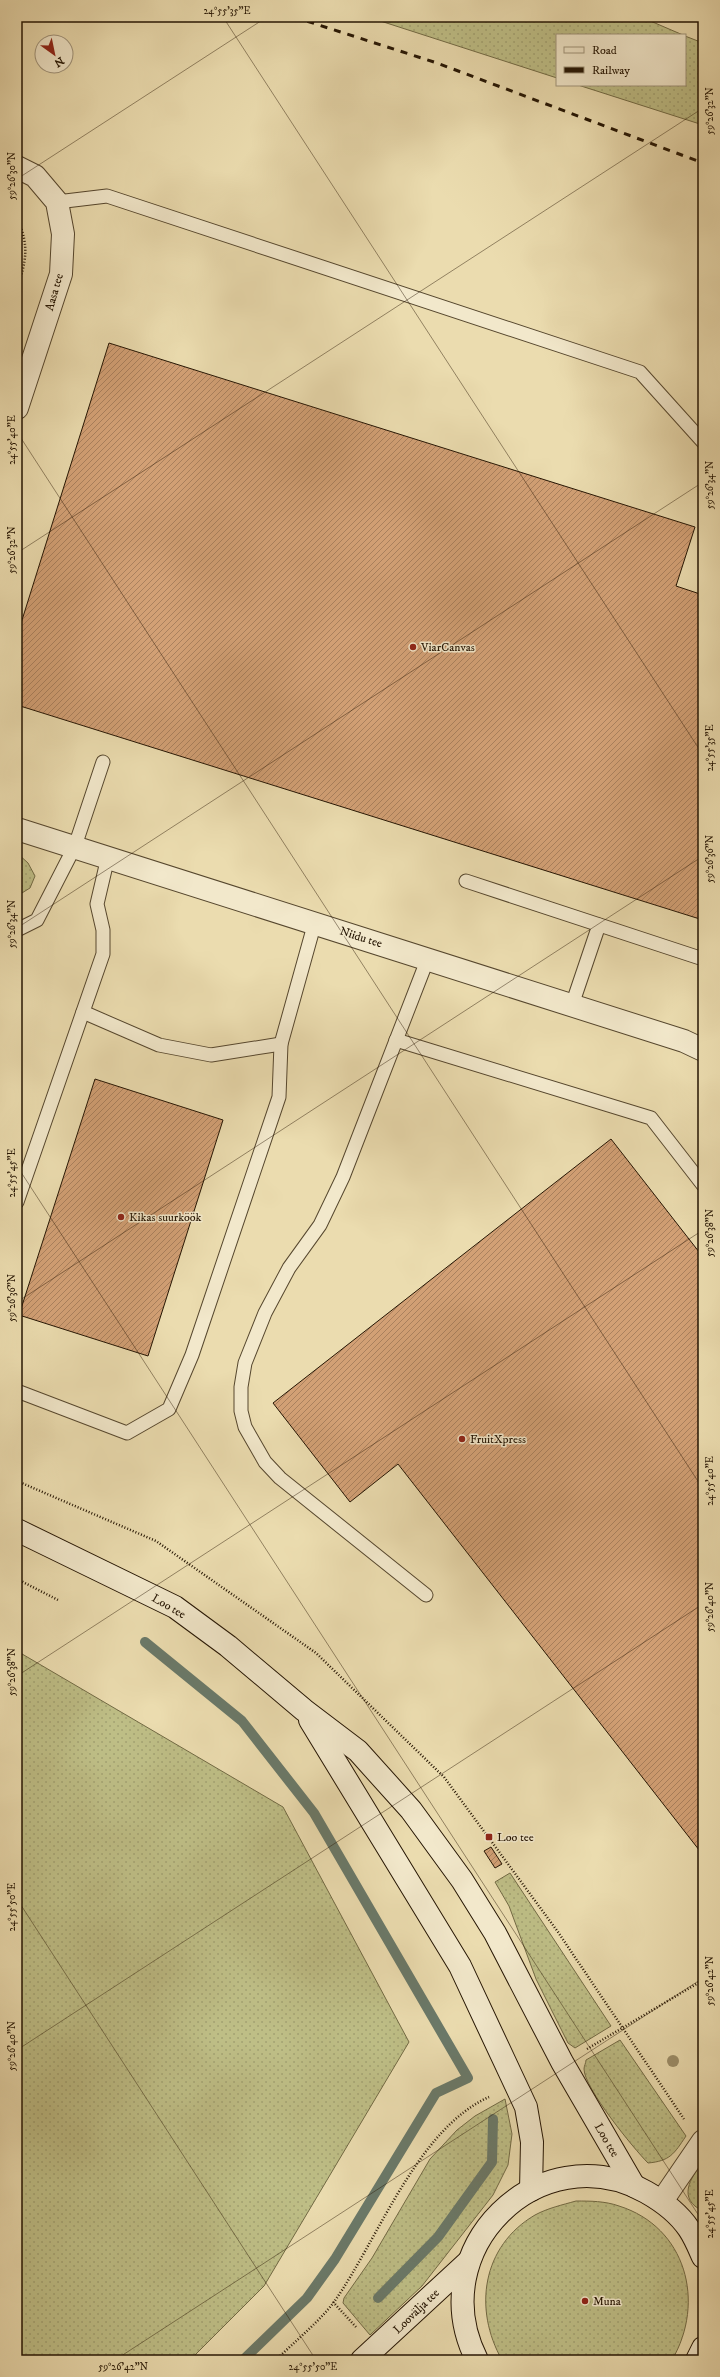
<svg xmlns="http://www.w3.org/2000/svg" width="720" height="2377" font-family="'IM FELL DW Pica',serif">
<style>
.grass{fill:url(#grass-dots);stroke:#726a44}
.lines{fill:none;stroke-linecap:round;stroke-linejoin:round}
.stream{stroke:#6a7969;stroke-width:10}
.building{fill:url(#building-hatch);stroke:#251503}
.lane-casing{stroke:#56472e;stroke-width:15}
.street-casing{stroke:#56472e;stroke-width:24}
.secondary-casing{stroke:#251503;stroke-width:24}
.path{stroke:#251503;stroke-width:2.5;stroke-dasharray:1 2;stroke-linecap:butt}
.lane{stroke:#f2e8cb;stroke-width:13}
.street{stroke:#f2e8cb;stroke-width:22}
.secondary{stroke:#f2e8cb;stroke-width:22}
.rail{stroke:#251503;stroke-width:3;stroke-dasharray:7 7;stroke-linecap:butt}
.tree{fill:#9c8f6a}
.ticks{fill:none;stroke:#251503;stroke-width:1;stroke-opacity:0.45}
.poi-dot{fill:#8f2418;stroke:#f2e8cb;stroke-width:1.5}
.labels{text-anchor:middle;stroke-width:3;stroke-linejoin:round;paint-order:stroke}
.street-label{font-size:12px;fill:#251503;stroke:#f2e8cb}
.poi-label{font-size:12px;fill:#251503;stroke:#f2e8cb;text-anchor:start}
.neatline{fill:none;stroke:#251503;stroke-width:1.5}
.ticks-label{font-size:10px;text-anchor:middle;fill:#251503}
</style>
<defs>
<pattern id="grass-dots" width="8" height="8" patternUnits="userSpaceOnUse"><rect width="8" height="8" fill="#bebe86"/><path d="M2 2h.1M6 6h.1" fill="none" stroke="#a3a272" stroke-width="1.8" stroke-linecap="round"/></pattern>
<pattern id="building-hatch" width="6" height="6" patternUnits="userSpaceOnUse"><rect width="6" height="6" fill="#d2a075"/><path d="M-1 1l2-2M0 6l6-6M5 7l2-2" fill="none" stroke="#aa815e"/></pattern>
</defs>
<rect width="100%" height="100%" fill="#ebdcaf"/>
<filter id="stains"><feTurbulence type="fractalNoise" baseFrequency=".005" numOctaves="4"/><feColorMatrix values="0 0 0 0 .2 0 0 0 0 .09 0 0 0 0 .02 0 0 0 .5 -.17"/></filter>
<radialGradient id="worn" r=".72"><stop offset=".6" stop-color="#630" stop-opacity="0"/><stop offset="1" stop-color="#630" stop-opacity=".3"/></radialGradient>
<g class="grass">
<path d="M368 17H641L683 35H557V78Z"/>
<path d="M685 36 703 43V125L578 85H685Z"/>
<path d="M17 853 28 863 35 876 30 888 17 896Z"/>
<path d="M17 1651 283 1807 409 2042 264 2286 190 2360H17Z"/>
<path d="M510 1873 611 2026 575 2048 568 2043 536 1979 509 1906 495 1882Z"/>
<path d="M620 2040 686 2136C674 2154 670 2161 648 2163 634 2149 584 2088 584 2069 584 2066 586 2063 586 2060Z"/>
<path d="M505 2099 512 2134 508 2165 493 2195 422 2286 370 2335 343 2303 344 2298 372 2258 430 2159 457 2130 475 2116Z"/>
<path d="M703 2162V2211C677 2199 690 2178 703 2162Z"/>
<path d="M576 2201C590 2201 605 2201 619 2206 686 2227 706 2302 672 2360H502C473 2309 482 2246 535 2215 548 2208 562 2205 576 2201Z"/>
</g>
<g class="lines">
<g class="stream">
<path d="M145 1642 242 1721 314 1813 468 2078 436 2093 335 2259 307 2298 243 2360"/>
<path d="M378 2298 438 2237 492 2162 493 2119"/>
</g>
</g>
<g class="building">
<path d="M109 343 695 527 676 586 703 595V920L17 705V636Z"/>
<path d="M95 1079 223 1120 148 1356 19 1315Z"/>
<path d="M611 1139 703 1257V1855L398 1464 350 1502 273 1403Z"/>
<path d="M491 1847 502 1864 495 1868 484 1851Z"/>
</g>
<g class="lines">
<g class="lane-casing">
<g id="lane">
<path d="M57 202 107 196 640 372 703 442"/>
<path d="M466 881 703 959"/>
<path d="M17 930 37 920 75 846 103 762"/>
<path d="M572 1005 599 925"/>
<path d="M83 1012 159 1045 211 1055 281 1044"/>
<path d="M396 1040 651 1118 703 1185"/>
<path d="M17 1202 103 954V930L97 904 108 857"/>
<path d="M17 1391 127 1433 169 1409 192 1355 279 1097 281 1044 315 922"/>
<path d="M426 1595 280 1478 265 1462 245 1427 241 1411V1387L245 1363 265 1313 289 1268 320 1225 343 1177 428 958"/>
</g>
</g>
<g class="street-casing">
<g id="street">
<path d="M17 167 35 176 57 202 63 234 61 274 17 408"/>
<path d="M17 829 684 1041 703 1050"/>
<path d="M662 2201 703 2141"/>
</g>
</g>
<g class="secondary-casing">
<g id="secondary">
<path d="M17 1530 175 1607 228 1646 304 1710 358 1751 411 1810 462 1880 495 1933 562 2062 634 2186"/>
<path d="M310 1720 460 1966 526 2107 532 2142 531 2190"/>
<path d="M362 2360 468 2262"/>
<path d="M477 2360C421 2250 539 2133 646 2192 662 2201 679 2214 689 2229 695 2238 699 2248 703 2257"/>
<path d="M697 2360 703 2348"/>
</g>
</g>
<g class="path">
<path d="M17 218C30 247 26 260 17 290"/>
<path d="M17 1481 156 1541 316 1653 444 1777 558 1932 684 2119"/>
<path d="M17 1579 58 1600"/>
<path d="M587 2049 703 1980"/>
<path d="M333 2302 356 2327"/>
<path d="M276 2360C294 2342 319 2322 334 2302 378 2240 417 2129 489 2097"/>
</g>
<use href="#lane" class="lane"/>
<use href="#street" class="street"/>
<use href="#secondary" class="secondary"/>
<path class="rail" d="M294 17 437 63 703 163"/>
</g>
<circle class="tree" cx="673" cy="2061" r="6"/>
<path class="ticks" d="M223 17 703 755M700 17 703 22M17 179 267 17M17 432 703 1489M17 553 703 108M17 928 703 482M17 1166 703 2222M17 1302 703 856M17 1676 703 1230M17 1899 316 2360M17 2050 703 1604M115 2360 703 1978M691 2360 703 2352"/>
<g class="poi-dot">
<circle cx="413" cy="647" r="4"/>
<circle cx="121" cy="1217" r="4"/>
<circle cx="462" cy="1439" r="4"/>
<rect x="485" y="1833" width="8" height="8" rx="2"/>
<circle cx="585" cy="2301" r="4"/>
</g>
<g class="labels">
<g class="street-label">
<text transform="translate(54 292) rotate(-74)" y="4">Aasa tee</text>
<text transform="translate(361 937) rotate(18)" y="4">Niidu tee</text>
<text transform="translate(169 1606) rotate(30)" y="4">Loo tee</text>
<text transform="translate(607 2140) rotate(60)" y="4">Loo tee</text>
<text transform="translate(416 2311) rotate(-44)" y="4">Loovälja tee</text>
</g>
<g class="poi-label">
<text x="421" y="651">ViarCanvas</text>
<text x="129" y="1221">Kikas suurköök</text>
<text x="470" y="1443">FruitXpress</text>
<text x="497" y="1841">Loo tee</text>
<text x="593" y="2305">Muna</text>
</g>
</g>
<rect width="720" height="2377" fill="none" stroke="#ebdcaf" stroke-width="44"/>
<rect x="556" y="34" width="130" height="52" fill="#f2e8cb" stroke="#a0947b"/>
<rect x="564" y="47" width="20" height="6" fill="#f2e8cb" stroke="#a0947b"/>
<text x="592" y="54" font-size="12" fill="#251503">Road</text>
<rect x="564" y="67" width="20" height="6" fill="#251503" stroke="#a0947b"/>
<text x="592" y="74" font-size="12" fill="#251503">Railway</text>
<g transform="translate(54 54) rotate(147)"><circle r="19" fill="#f2e8cb" stroke="#a0947b"/>
<path d="M0-3L7 15L0 10L-7 15Z" fill="#8f2418"/>
<text y="-6" font-size="11" font-weight="bold" text-anchor="middle" fill="#251503">N</text>
</g>
<rect x="22" y="22" width="676" height="2333" class="neatline"/>
<g class="ticks-label">
<text x="227" y="14">24°55'35"E</text>
<text transform="translate(709 111) rotate(-90)" y="4">59°26'32"N</text>
<text transform="translate(11 176) rotate(-90)" y="4">59°26'30"N</text>
<text transform="translate(11 440) rotate(-90)" y="4">24°55'40"E</text>
<text transform="translate(709 485) rotate(-90)" y="4">59°26'34"N</text>
<text transform="translate(11 550) rotate(-90)" y="4">59°26'32"N</text>
<text transform="translate(709 748) rotate(-90)" y="4">24°55'35"E</text>
<text transform="translate(709 859) rotate(-90)" y="4">59°26'36"N</text>
<text transform="translate(11 924) rotate(-90)" y="4">59°26'34"N</text>
<text transform="translate(11 1173) rotate(-90)" y="4">24°55'45"E</text>
<text transform="translate(709 1233) rotate(-90)" y="4">59°26'38"N</text>
<text transform="translate(11 1298) rotate(-90)" y="4">59°26'36"N</text>
<text transform="translate(709 1481) rotate(-90)" y="4">24°55'40"E</text>
<text transform="translate(709 1607) rotate(-90)" y="4">59°26'40"N</text>
<text transform="translate(11 1672) rotate(-90)" y="4">59°26'38"N</text>
<text transform="translate(11 1907) rotate(-90)" y="4">24°55'50"E</text>
<text transform="translate(709 1981) rotate(-90)" y="4">59°26'42"N</text>
<text transform="translate(11 2046) rotate(-90)" y="4">59°26'40"N</text>
<text transform="translate(709 2214) rotate(-90)" y="4">24°55'45"E</text>
<text x="123" y="2370">59°26'42"N</text>
<text x="313" y="2370">24°55'50"E</text>
</g>
<rect width="100%" height="100%" filter="url(#stains)"/>
<rect width="100%" height="100%" fill="url(#worn)"/>
</svg>
